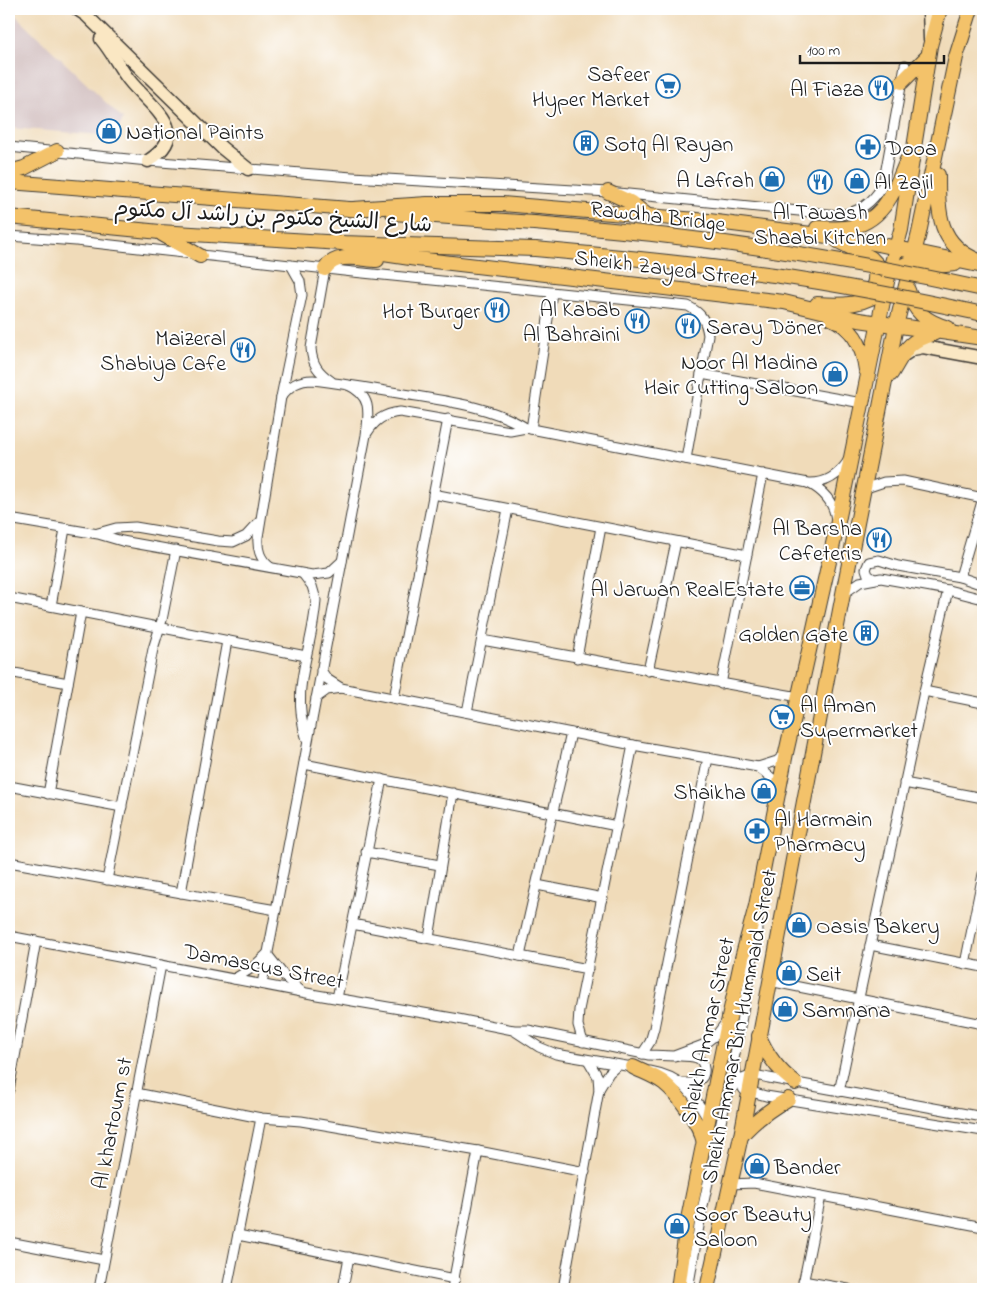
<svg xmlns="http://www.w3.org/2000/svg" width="992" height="1298" font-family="'Indie Flower','Playpen Sans Arabic',sans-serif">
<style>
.industrial{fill:#d2bfc0}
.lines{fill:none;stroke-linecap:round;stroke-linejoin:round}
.street-casing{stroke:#3c3934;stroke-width:11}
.secondary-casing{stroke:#3c3934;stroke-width:15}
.primary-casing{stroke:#3c3934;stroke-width:16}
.street{stroke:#fff;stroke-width:9}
.secondary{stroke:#fae7c3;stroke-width:12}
.primary{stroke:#f3c26a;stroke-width:14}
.primary-bridge-casing{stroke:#3c3934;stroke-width:16;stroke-linecap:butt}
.primary-bridge{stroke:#f3c26a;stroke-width:14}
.labels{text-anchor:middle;stroke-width:4;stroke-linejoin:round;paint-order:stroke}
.poi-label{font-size:22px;fill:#1c1c1c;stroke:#fff;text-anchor:start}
.street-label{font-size:22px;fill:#1c1c1c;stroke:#fff}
</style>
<rect width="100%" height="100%" fill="#fff"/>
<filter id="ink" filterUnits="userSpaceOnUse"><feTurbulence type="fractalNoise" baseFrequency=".02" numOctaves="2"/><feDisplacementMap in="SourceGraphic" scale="10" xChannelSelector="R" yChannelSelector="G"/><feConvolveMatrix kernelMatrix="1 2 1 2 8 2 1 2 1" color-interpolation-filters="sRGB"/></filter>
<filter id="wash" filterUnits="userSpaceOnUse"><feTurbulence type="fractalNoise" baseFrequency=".0096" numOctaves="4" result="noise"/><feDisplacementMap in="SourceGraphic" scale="20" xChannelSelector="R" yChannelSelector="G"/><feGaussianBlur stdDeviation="1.12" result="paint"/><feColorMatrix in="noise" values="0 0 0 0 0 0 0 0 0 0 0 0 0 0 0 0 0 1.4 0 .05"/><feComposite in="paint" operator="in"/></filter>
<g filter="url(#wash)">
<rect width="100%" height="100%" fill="#f0dbb9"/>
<path class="industrial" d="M9 9 123 119 116 136 9 128Z"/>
</g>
<g filter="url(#ink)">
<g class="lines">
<g class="street-casing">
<g id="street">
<path d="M9 147 148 161 352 177 608 192 839 215C860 212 872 203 883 185L905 65"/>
<path d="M9 236 76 241 353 272 688 306C701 313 706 320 708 335L686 459"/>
<path d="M325 269 311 348C312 364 318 372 331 381"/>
<path d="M701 374 862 403"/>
<path d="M281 397C290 385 299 380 313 380 344 384 374 389 404 394 445 401 491 406 526 428L808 483C825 484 838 476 848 461"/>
<path d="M531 429 552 293"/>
<path d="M367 433C375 420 384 414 400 412L510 431 526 428"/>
<path d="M808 483C824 491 834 502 836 520"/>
<path d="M863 489 884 482 903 481 983 498"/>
<path d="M433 494 747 555"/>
<path d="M9 519 98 534 122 541 312 575 329 573 342 561"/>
<path d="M98 533 116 528 135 527 218 541 233 542 246 536 258 523"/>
<path d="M270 567C260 559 257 550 258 537L281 397 302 295 300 281 291 265"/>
<path d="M303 574 312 586 316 600C313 651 289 687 307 740"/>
<path d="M960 577 983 498"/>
<path d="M874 579 868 575 866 569 869 562 879 560 898 566 960 577 983 585"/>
<path d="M843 594 860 582 881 578 948 590 983 599"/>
<path d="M9 598 306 656"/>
<path d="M51 606 65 529"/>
<path d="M482 640 799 697"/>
<path d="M577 658 601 527"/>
<path d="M321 670 327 679 341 688"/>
<path d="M648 671 676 542"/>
<path d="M9 672 68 683"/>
<path d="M721 684 763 474"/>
<path d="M924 691 983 703"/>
<path d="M316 698 327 690 341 688 633 745 758 767 777 761 786 753"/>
<path d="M394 698 448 419"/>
<path d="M467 712 508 509"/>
<path d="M304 764 617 826"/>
<path d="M758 767 773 779 779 790"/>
<path d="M904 783 983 798"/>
<path d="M9 786 122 807"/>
<path d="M48 794 81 612"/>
<path d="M366 852 440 865"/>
<path d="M9 862 276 910"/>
<path d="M107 880 153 649 162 620 176 550"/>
<path d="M537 885 603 898"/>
<path d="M181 893 227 641"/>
<path d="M757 912 758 931 734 1059 737 1078 744 1090 766 1096 983 1131"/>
<path d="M352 924 588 969"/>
<path d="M9 936 317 995 453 1018 513 1030H528L649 1055 674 1056 703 1045 718 1033 727 1021"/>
<path d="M429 938 453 793"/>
<path d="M870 945 983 967"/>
<path d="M520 956 571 733"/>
<path d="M965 964 983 874"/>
<path d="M234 979 252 968 267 954 286 978 301 991"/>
<path d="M769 981 983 1024"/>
<path d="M262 984 366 435C369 412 372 396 348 385"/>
<path d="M337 998 382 779"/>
<path d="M513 1030 539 1047 556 1054 638 1068"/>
<path d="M583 1042 578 1025 579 1010 633 745"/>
<path d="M642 1054 650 1042 654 1028 708 758"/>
<path d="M680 1056C686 1056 692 1056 697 1058 706 1062 707 1077 698 1081 693 1084 687 1083 681 1083"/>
<path d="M650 1071C684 1077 693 1094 709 1121"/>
<path d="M599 1089 609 1073 618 1065"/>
<path d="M9 1090 36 941"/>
<path d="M839 1092 925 687 948 590"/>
<path d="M136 1093 261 1118 301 1121 478 1151 585 1172"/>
<path d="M730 1184 754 1183 983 1227"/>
<path d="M238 1235 455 1279"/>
<path d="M9 1242 104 1260"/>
<path d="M803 1281 848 1289"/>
<path d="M99 1289 161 965"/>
<path d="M227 1289 261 1118"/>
<path d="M343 1289 349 1257"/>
<path d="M452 1289 478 1151"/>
<path d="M563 1289 599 1090 598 1077 588 1060"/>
<path d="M688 1289 701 1215 725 1104C728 1091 738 1077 753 1076 758 1075 764 1077 769 1078L983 1117"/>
<path d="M802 1289 821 1196"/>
</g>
</g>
<g class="secondary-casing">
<g id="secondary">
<path d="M77 9 86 15 222 148 248 169"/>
<path d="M929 9 930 39"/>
<path d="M101 39C112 52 119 67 129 80 151 108 194 131 148 161"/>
<path d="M904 355 913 349 923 347 983 358"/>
</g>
</g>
<g class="primary-casing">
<g id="primary">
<path d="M902 82 928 56"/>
<path d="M9 172 24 168 57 151"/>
<path d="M938 175C938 213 938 245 979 261"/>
<path d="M9 182 362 210"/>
<path d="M608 192 630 202 648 216"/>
<path d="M353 209 427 204H502L709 221 859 240 983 266"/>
<path d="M393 213 534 223"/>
<path d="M9 217 160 232 342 243 535 249"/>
<path d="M817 228C826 228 836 229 845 228 883 224 895 190 907 160"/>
<path d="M162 234 200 256"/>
<path d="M838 241 871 258 886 274"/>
<path d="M342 243 370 252 417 259 784 302 859 320 983 338"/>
<path d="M904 265 911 263 936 266 955 264"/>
<path d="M325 269C336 252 359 259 377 260"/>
<path d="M908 290C914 312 925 321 948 328"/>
<path d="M865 299C876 287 878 275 872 260"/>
<path d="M817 304C841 306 867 306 886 287"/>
<path d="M831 318C853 327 863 347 866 370"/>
<path d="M891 374C906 350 905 342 935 333"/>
<path d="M759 1036C767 1056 778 1070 795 1083"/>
<path d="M633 1067C643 1072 655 1076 664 1083 679 1095 699 1123 704 1142"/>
<path d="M741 1136C755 1120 770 1109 788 1099"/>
<path d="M678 1289 687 1224 729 1018 742 958 756 906 786 753 837 526 888 277 901 230 930 46 940 9"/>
<path d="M707 1289 741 1136 843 594 896 326 919 233 956 57 971 9"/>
</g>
</g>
<use href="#street" class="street"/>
<use href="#secondary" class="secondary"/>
<use href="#primary" class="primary"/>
<g class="primary-bridge-casing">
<g id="primary-bridge">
<path d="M534 223C582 227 630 231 677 237 780 249 882 267 983 289"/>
<path d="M535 249C615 256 694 264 774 275 844 285 914 299 983 314"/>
</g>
</g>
<use href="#primary-bridge" class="primary-bridge"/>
</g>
</g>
<defs>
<g id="supermarket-ring" transform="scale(1.25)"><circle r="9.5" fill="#fff" stroke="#1f6fb2" stroke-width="1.5"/><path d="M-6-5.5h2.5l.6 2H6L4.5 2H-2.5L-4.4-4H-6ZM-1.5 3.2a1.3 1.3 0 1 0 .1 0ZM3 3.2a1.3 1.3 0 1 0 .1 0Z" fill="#1f6fb2"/></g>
<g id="restaurant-ring" transform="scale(1.25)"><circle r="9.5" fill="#fff" stroke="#1f6fb2" stroke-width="1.5"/><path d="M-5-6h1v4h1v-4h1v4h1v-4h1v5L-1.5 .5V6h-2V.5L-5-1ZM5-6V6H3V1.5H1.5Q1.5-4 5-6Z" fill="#1f6fb2"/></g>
<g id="shop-ring" transform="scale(1.25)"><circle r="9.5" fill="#fff" stroke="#1f6fb2" stroke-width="1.5"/><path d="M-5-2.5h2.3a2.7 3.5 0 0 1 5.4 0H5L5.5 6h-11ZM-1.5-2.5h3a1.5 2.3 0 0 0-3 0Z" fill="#1f6fb2"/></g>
<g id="building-ring" transform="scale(1.25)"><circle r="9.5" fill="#fff" stroke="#1f6fb2" stroke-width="1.5"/><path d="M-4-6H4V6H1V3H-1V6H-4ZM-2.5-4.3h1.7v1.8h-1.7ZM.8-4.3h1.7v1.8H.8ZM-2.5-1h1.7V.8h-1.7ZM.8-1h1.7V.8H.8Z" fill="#1f6fb2"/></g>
<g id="pharmacy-ring" transform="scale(1.25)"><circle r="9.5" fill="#fff" stroke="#1f6fb2" stroke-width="1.5"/><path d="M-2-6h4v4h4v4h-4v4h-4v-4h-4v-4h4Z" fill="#1f6fb2"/></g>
<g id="office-ring" transform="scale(1.25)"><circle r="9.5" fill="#fff" stroke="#1f6fb2" stroke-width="1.5"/><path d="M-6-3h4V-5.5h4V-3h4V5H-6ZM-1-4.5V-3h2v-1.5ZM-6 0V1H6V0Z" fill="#1f6fb2"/></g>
</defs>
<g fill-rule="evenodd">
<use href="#supermarket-ring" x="668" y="86"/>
<use href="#restaurant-ring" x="881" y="88"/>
<use href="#shop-ring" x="109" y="131"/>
<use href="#building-ring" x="586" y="143"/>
<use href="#pharmacy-ring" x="868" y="147"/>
<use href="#shop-ring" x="772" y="179"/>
<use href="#shop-ring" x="857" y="181"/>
<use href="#restaurant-ring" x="820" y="182"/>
<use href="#restaurant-ring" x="497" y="310"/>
<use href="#restaurant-ring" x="637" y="321"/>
<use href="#restaurant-ring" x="688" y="326"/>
<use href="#restaurant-ring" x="243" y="350"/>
<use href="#shop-ring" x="835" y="374"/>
<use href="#restaurant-ring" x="879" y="540"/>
<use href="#office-ring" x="802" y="588"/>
<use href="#building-ring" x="866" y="633"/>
<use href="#supermarket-ring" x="782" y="717"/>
<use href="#shop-ring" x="764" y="791"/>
<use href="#pharmacy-ring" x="757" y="831"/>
<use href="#shop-ring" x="799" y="925"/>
<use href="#shop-ring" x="789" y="973"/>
<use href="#shop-ring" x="785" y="1009"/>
<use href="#shop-ring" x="757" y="1166"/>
<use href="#shop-ring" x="677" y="1226"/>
</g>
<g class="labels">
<g class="poi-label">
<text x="650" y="81" text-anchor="end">Safeer<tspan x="650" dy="25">Hyper Market</tspan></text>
<text x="864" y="96" text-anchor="end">Al Fiaza</text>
<text x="126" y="139">National Paints</text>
<text x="604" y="151">Sotq Al Rayan</text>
<text x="886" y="155">Dooa</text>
<text x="754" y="187" text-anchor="end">A Lafrah</text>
<text x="874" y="189">Al Zajil</text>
<text x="820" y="219" text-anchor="middle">Al Tawash<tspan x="820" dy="25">Shaabi Kitchen</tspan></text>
<text x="620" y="316" text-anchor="end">Al Kabab<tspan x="620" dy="25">Al Bahraini</tspan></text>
<text x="480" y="318" text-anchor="end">Hot Burger</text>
<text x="706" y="334">Saray Döner</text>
<text x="226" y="345" text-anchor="end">Maizeral<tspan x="226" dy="25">Shabiya Cafe</tspan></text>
<text x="818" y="369" text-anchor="end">Noor Al Madina<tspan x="818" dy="25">Hair Cutting Saloon</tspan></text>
<text x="862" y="535" text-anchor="end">Al Barsha<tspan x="862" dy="25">Cafeteris</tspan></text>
<text x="784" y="596" text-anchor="end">Al Jarwan RealEstate</text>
<text x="848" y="641" text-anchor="end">Golden Gate</text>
<text x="800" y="712">Al Aman<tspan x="800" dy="25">Supermarket</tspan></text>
<text x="746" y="799" text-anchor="end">Shaikha</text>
<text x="774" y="826">Al Harmain<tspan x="774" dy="25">Pharmacy</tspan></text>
<text x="816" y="933">Oasis Bakery</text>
<text x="806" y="981">Seit</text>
<text x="802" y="1017">Samnana</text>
<text x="774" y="1174">Bander</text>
<text x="694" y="1221">Soor Beauty<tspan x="694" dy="25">Saloon</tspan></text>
</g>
<g class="street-label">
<text transform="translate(273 215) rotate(3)" y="8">شارع الشيخ مكتوم بن راشد آل مكتوم</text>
<text transform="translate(658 215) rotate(7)" y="8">Rawdha Bridge</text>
<text transform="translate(666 267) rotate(7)" y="8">Sheikh Zayed Street</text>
<text transform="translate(264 965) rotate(11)" y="8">Damascus Street</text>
<text transform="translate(738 1026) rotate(-79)" y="8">Sheikh Ammar Bin Hummaid Street</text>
<text transform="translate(706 1031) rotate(-78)" y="8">Sheikh Ammar Street</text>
<text transform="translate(111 1123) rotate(-79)" y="8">Al khartoum st</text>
</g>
</g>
<rect width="992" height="1298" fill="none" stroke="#fff" stroke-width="30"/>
<path d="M800 55v8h144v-8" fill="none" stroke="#1c1c1c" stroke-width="2.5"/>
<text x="807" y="55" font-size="15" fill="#1c1c1c" stroke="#ffffff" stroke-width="4" paint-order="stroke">100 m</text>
</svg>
